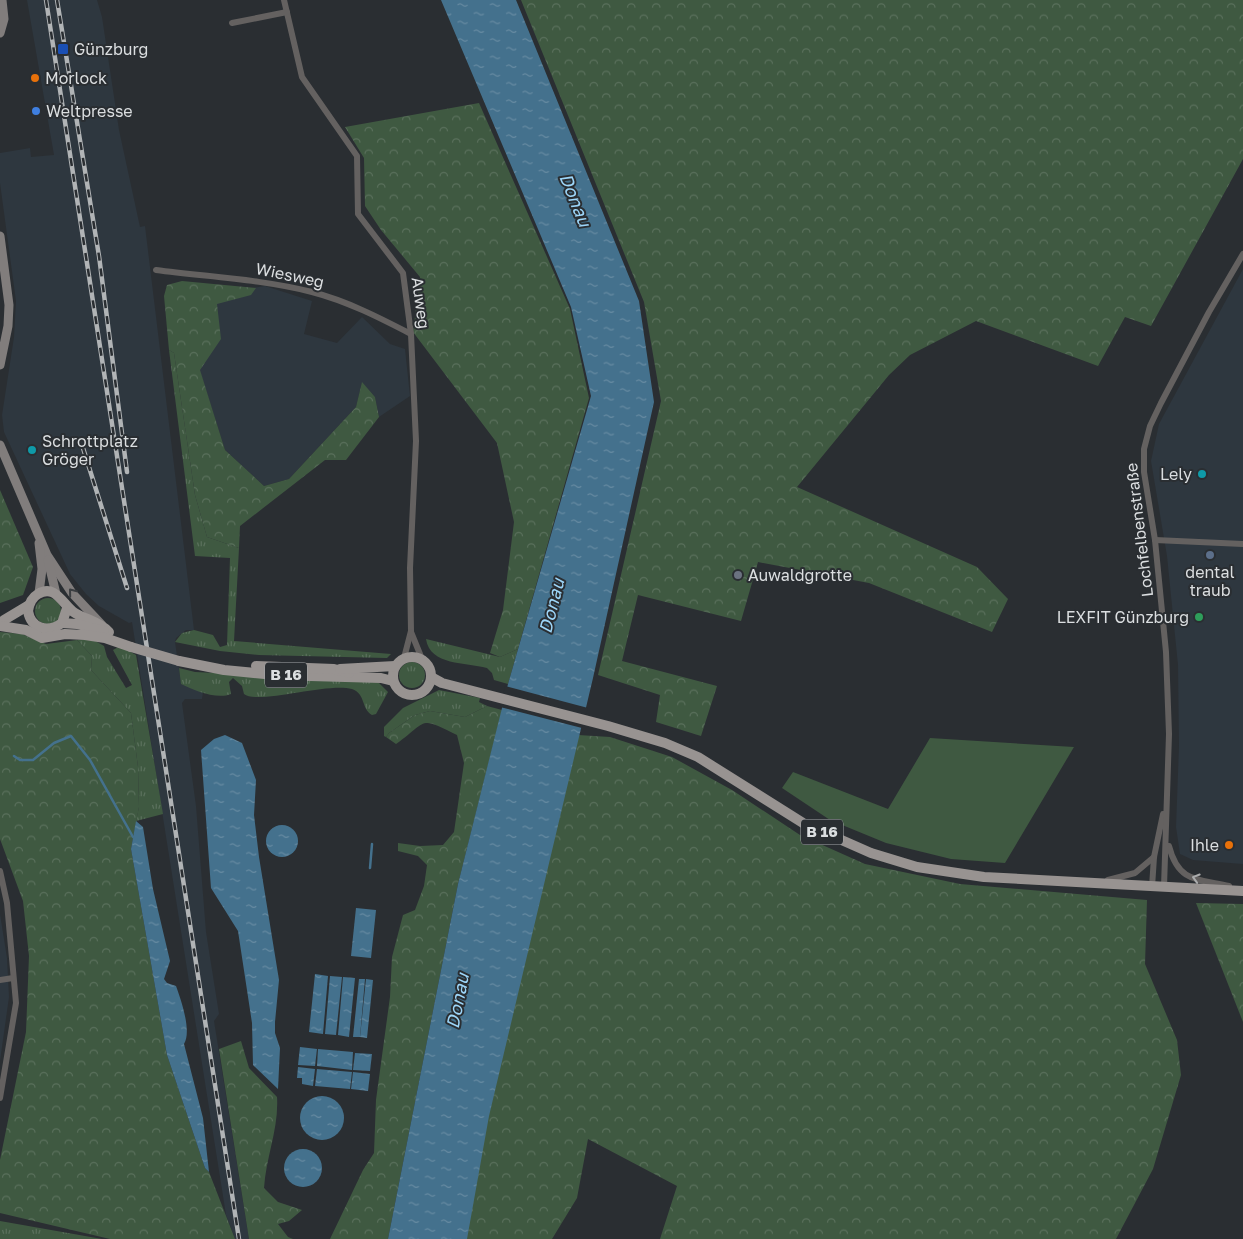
<svg xmlns="http://www.w3.org/2000/svg" width="1243" height="1239" font-family="'Golos Text',sans-serif">
<style>
.built{fill:#2e373f}
.grass{fill:url(#grass-tufts)}
.forest{fill:url(#forest-crowns)}
.garden{fill:#3f5941}
.water{fill:url(#water-ripples)}
.pier{fill:#2a2e32}
.lines{fill:none;stroke-linecap:round;stroke-linejoin:round}
.stream{stroke:#44718d;stroke-width:2.5}
.minor{stroke:#646160;stroke-width:6}
.secondary{stroke:#817d7c;stroke-width:9}
.primary{stroke:#989391;stroke-width:10}
.rail-casing{stroke:#b1b4b6;stroke-width:4.5}
.rail{stroke:#2a2e32;stroke-width:2.5;stroke-dasharray:8;stroke-linecap:butt}
.primary-bridge{stroke:#989391;stroke-width:10}
.oneway{stroke:#3b3e41}
.oneway2{stroke:#abacad}
.transit-dot{fill:#1a4fb4;stroke:#2a2e32;stroke-width:2}
.food-dot{fill:#e8710a;stroke:#2a2e32;stroke-width:2}
.shop-dot{fill:#3f7fe0;stroke:#2a2e32;stroke-width:2}
.culture-dot{fill:#0f9aa8;stroke:#2a2e32;stroke-width:2}
.service-dot{fill:#5c6f8a;stroke:#2a2e32;stroke-width:2}
.worship-dot{fill:#6b7280;stroke:#2a2e32;stroke-width:2}
.leisure-dot{fill:#2e9e5b;stroke:#2a2e32;stroke-width:2}
.labels{text-anchor:middle;stroke-width:4;stroke-linejoin:round;paint-order:stroke}
.shield{fill:#2a2e32;stroke:#a6a9ac;stroke-width:1}
.shield-label{font-size:15px;font-weight:bold;fill:#dbdee0}
.poi-label{font-size:16px;fill:#dbdee0;stroke:#2a2e32;text-anchor:start}
.street-label{font-size:16px;fill:#dbdee0;stroke:#2a2e32}
.water-label{font-size:18px;font-style:italic;fill:#9dd6f9;stroke:#2a2e32}
</style>
<defs>
<pattern id="grass-tufts" width="24" height="20" patternUnits="userSpaceOnUse" patternTransform="scale(1.25)"><rect width="24" height="20" fill="#3f5941"/><path d="M3 7l-1-3M5 7V3M7 7l1-3M15 17l-1-3M17 17v-4M19 17l1-3" fill="none" stroke="#5a705c"/></pattern>
<pattern id="forest-crowns" width="20" height="18" patternUnits="userSpaceOnUse" patternTransform="scale(1.25)"><rect width="20" height="18" fill="#3f5941"/><path d="M2 6a3 3 0 1 1 6 0M12 15a3 3 0 1 1 6 0" fill="none" stroke="#5a705c"/></pattern>
<pattern id="water-ripples" width="26" height="14" patternUnits="userSpaceOnUse" patternTransform="scale(1.25)"><rect width="26" height="14" fill="#44718d"/><path d="M2 4q2-2 4 0t4 0M15 11q2-2 4 0t4 0" fill="none" stroke="#678ba2"/></pattern>
</defs>
<rect width="100%" height="100%" fill="#2a2e32"/>
<g class="built">
<path d="M27 0H97L102 17 119 130 140 227 145 226 194 630H186L176 638 175 642 181 683 203 692 202 699H185L182 703 196 806 206 932 219 1014 214 1021 249 1239H235L226 1215 132 622 129 623 99 606 86 594 70 574 4 432 2 415 14 337 16 301 0 183V153L30 148 31 157 54 155Z"/>
<path d="M1243 269V864L1193 860 1180 854 1176 827 1179 746 1178 665 1167 556 1151 461 1159 424Z"/>
<path d="M265 286 312 301 304 334 337 343 362 317 390 344 405 349 410 396 379 417 375 397 362 383 356 407 289 479 264 486 225 450 177 300Z"/>
<path d="M0 914 7 958 9 997 0 1061Z"/>
</g>
<g class="grass">
<path d="M169 350 174 353 195 495 207 537 239 548 234 641 391 654 387 658 259 655 220 651 175 642 182 633 194 630 213 635 220 647 227 645 230 558 195 556Z"/>
<circle cx="48" cy="611" r="13"/>
<path d="M92 639 104 646 107 657 126 688 132 685 113 650 120 646 136 655 163 814 136 821 139 807 138 767 131 713 91 670 92 656 77 640Z"/>
<path d="M426 639 500 657 518 649 508 684 494 680 492 673 487 668C466 662 430 666 426 639Z"/>
<circle cx="412" cy="675" r="13"/>
<path d="M179 668 195 672 377 681 388 692 376 714 372 715C361 709 366 694 352 689 328 682 257 705 244 694L242 686 233 678 229 682 231 694C217 700 193 690 181 684Z"/>
<path d="M439 690 480 698 479 702 487 706 465 717 430 711 415 715 389 733 386 737 384 736V727L403 708Z"/>
<path d="M0 1221 102 1239H0Z"/>
</g>
<g class="forest">
<path d="M521 0H1243V159L1151 326 1125 317 1098 366 976 321 910 355 889 375 797 487 977 567 1008 599 992 632 869 583 758 562 741 621 638 595 622 661 717 686 701 736 656 722 660 695 598 675 661 401 644 302Z"/>
<path d="M479 103 570 309 589 398 518 649 500 657 490 653 503 610 514 522 497 443 413 332 420 277 381 230 365 206 364 158 345 127Z"/>
<path d="M182 281 256 288 251 295 217 304 221 339 200 370 225 450 264 486 289 479 356 407 362 382 375 397 379 417 346 460H325L240 526 239 548 207 537 195 495 174 353 169 350 164 296 167 285Z"/>
<path d="M0 490 33 567 23 595 0 603Z"/>
<path d="M0 632 22 634 46 644 77 640 92 656 91 670 131 713 138 767 139 807 131 849 167 1055 205 1168 209 1172 235 1239H110L0 1213V1160L26 1032 29 956 23 901 0 839Z"/>
<path d="M487 706 502 710 458 884 388 1239H330L363 1170 374 1153 376 1100 390 997 392 957 403 915 415 910 424 886 427 865 418 856 398 851V843L420 846 443 845 454 832 464 763 457 735C418 715 428 721 396 744L386 737 389 733 415 715 430 711 465 717Z"/>
<path d="M578 735 610 737 672 757 732 790 800 835 865 864 960 884 1147 900 1145 964 1177 1040 1181 1075 1153 1169 1116 1239H660L677 1186 588 1139 577 1198 552 1239H466L488 1116Z"/>
<path d="M1196 903 1243 904V1022Z"/>
<path d="M241 1041 249 1068 277 1097C279 1128 266 1157 264 1188L278 1202 302 1210 289 1221 278 1224 288 1237 293 1239H249L219 1049Z"/>
</g>
<path class="garden" d="M930 738 1074 747 1005 863 951 859 886 843 830 820 782 788 793 772 888 809Z"/>
<g class="water">
<path d="M441 0H516L639 301 654 402 593 678 489 1116 467 1239H388L458 884 508 684 591 396 571 307Z"/>
<path d="M225 735 242 743 256 780 254 815 259 857 279 980 275 1022V1033L280 1048 278 1089 253 1065 252 1023 238 931 211 888 201 750 214 739Z"/>
<path d="M136 821 143 827 153 889 170 961 164 979 167 983 176 986C181 1000 192 1031 184 1044L203 1118 209 1172 205 1168 167 1055 131 849Z"/>
<circle cx="282" cy="841" r="16"/>
<path d="M356 908 376 910 371 958 351 956Z"/>
<path d="M315 974 328 976 323 1034 309 1032Z"/>
<path d="M330 976 342 977 336 1035 325 1034Z"/>
<path d="M343 977 355 978 349 1037 338 1035Z"/>
<path d="M359 979H365L360 1037H353Z"/>
<path d="M366 979 373 980 367 1038 360 1037Z"/>
<path d="M300 1047 317 1049 315 1066 298 1065Z"/>
<path d="M318 1049 353 1052 352 1070 317 1066Z"/>
<path d="M355 1053 372 1054 370 1071 353 1070Z"/>
<path d="M298 1067 315 1069 313 1086 302 1084V1078H297Z"/>
<path d="M317 1069 352 1072 350 1089 315 1086Z"/>
<path d="M353 1072 370 1074 368 1091 351 1089Z"/>
<circle cx="322" cy="1118" r="22"/>
<circle cx="303" cy="1168" r="19"/>
</g>
<path class="pier" d="M505 686 588 708 582 728 500 707Z"/>
<g class="lines">
<g class="stream">
<path d="M14 756 20 760H33L54 743 71 736 90 760 133 837"/>
<path d="M370 868 372 844"/>
</g>
<g class="minor">
<path d="M284 0 302 77 357 156 358 214 403 273 411 334 416 441 410 568 411 631 404 658"/>
<path d="M232 23 287 12"/>
<path d="M156 270C208 277 261 279 312 292 347 301 380 318 411 334"/>
<path d="M1155 540 1243 544"/>
<path d="M411 632 422 659"/>
<path d="M1169 846C1178 882 1197 879 1229 886"/>
<path d="M0 871 7 903 16 1003 0 1098"/>
<path d="M1108 880 1135 873 1154 857"/>
<path d="M1152 887 1154 857 1163 814"/>
<path d="M1164 887 1169 734 1166 652 1155 540 1144 472V449L1150 426 1161 403 1209 312 1243 254"/>
<path d="M0 980 13 978"/>
</g>
<g class="secondary">
<path d="M0 33 4 19 2 0"/>
<path d="M0 236 9 305 8 326 0 365"/>
<path d="M0 445 47 555 72 593 102 625"/>
<path d="M39 543 42 569 39 593"/>
<path d="M48 560 56 594"/>
</g>
<g class="primary">
<path d="M67 608 62 623C48 633 31 629 28 611 29 604 31 598 38 594 56 583 63 606 75 613 87 620 100 622 109 632"/>
<path d="M4 620 29 605"/>
<path d="M62 623 77 624 104 631"/>
<path d="M0 626 26 630 42 638 65 634 85 635 105 638 131 647"/>
<circle cx="412" cy="676" r="19"/>
<path d="M179 661 224 670 275 675 381 678 393 681"/>
<path d="M256 666 334 669 349 673"/>
<path d="M340 669 395 666"/>
<path d="M431 677 442 683 608 726 665 743 698 757 803 823 871 853 917 867 984 877 1243 891"/>
</g>
<g class="rail-casing">
<g id="rail">
<path d="M46 0 239 1239"/>
<path d="M57 0 99 256 127 472"/>
<path d="M83 448 127 588"/>
</g>
</g>
<use href="#rail" class="rail"/>
<path class="primary-bridge" d="M131 647 179 661"/>
</g>
<defs><path id="oneway-chevron" d="M-2-3.5L2.5 0L-2 3.5" fill="none" stroke-width="1.6" stroke-linecap="round" stroke-linejoin="round" transform="scale(1.25)"/></defs>
<use class="oneway" href="#oneway-chevron" transform="translate(72 592) rotate(-129)"/>
<use class="oneway2" href="#oneway-chevron" transform="translate(1196 878) rotate(-163)"/>
<rect class="transit-dot" x="57" y="43" width="12" height="12" rx="2.5"/>
<g class="food-dot">
<circle cx="35" cy="78" r="5"/>
<circle cx="1229" cy="845" r="5"/>
</g>
<circle class="shop-dot" cx="36" cy="111" r="5"/>
<g class="culture-dot">
<circle cx="32" cy="450" r="5"/>
<circle cx="1202" cy="474" r="5"/>
</g>
<circle class="service-dot" cx="1210" cy="555" r="5"/>
<circle class="worship-dot" cx="738" cy="575" r="5"/>
<circle class="leisure-dot" cx="1199" cy="617" r="5"/>
<g class="labels">
<g class="shield">
<rect x="265" y="662.5" width="42" height="25" rx="4"/>
<rect x="801" y="819.5" width="42" height="25" rx="4"/>
</g>
<g class="shield-label">
<text x="286" y="680">B 16</text>
<text x="822" y="837">B 16</text>
</g>
<g class="poi-label">
<text x="74" y="55">Günzburg</text>
<text x="45" y="84">Morlock</text>
<text x="46" y="117">Weltpresse</text>
<text x="42" y="447">Schrottplatz<tspan x="42" dy="18">Gröger</tspan></text>
<text x="1192" y="480" text-anchor="end">Lely</text>
<text x="1210" y="578" text-anchor="middle">dental<tspan x="1210" dy="18">traub</tspan></text>
<text x="748" y="581">Auwaldgrotte</text>
<text x="1189" y="623" text-anchor="end">LEXFIT Günzburg</text>
<text x="1219" y="851" text-anchor="end">Ihle</text>
</g>
<g class="street-label">
<text transform="translate(290 275) rotate(12)" y="6">Wiesweg</text>
<text transform="translate(421 303) rotate(82)" y="6">Auweg</text>
<text transform="translate(1139 530) rotate(-97)" y="6">Lochfelbenstraße</text>
</g>
<g class="water-label">
<text transform="translate(575 200) rotate(68)" y="6">Donau</text>
<text transform="translate(552 606) rotate(-76)" y="6">Donau</text>
<text transform="translate(458 1001) rotate(-79)" y="6">Donau</text>
</g>
</g>
</svg>
